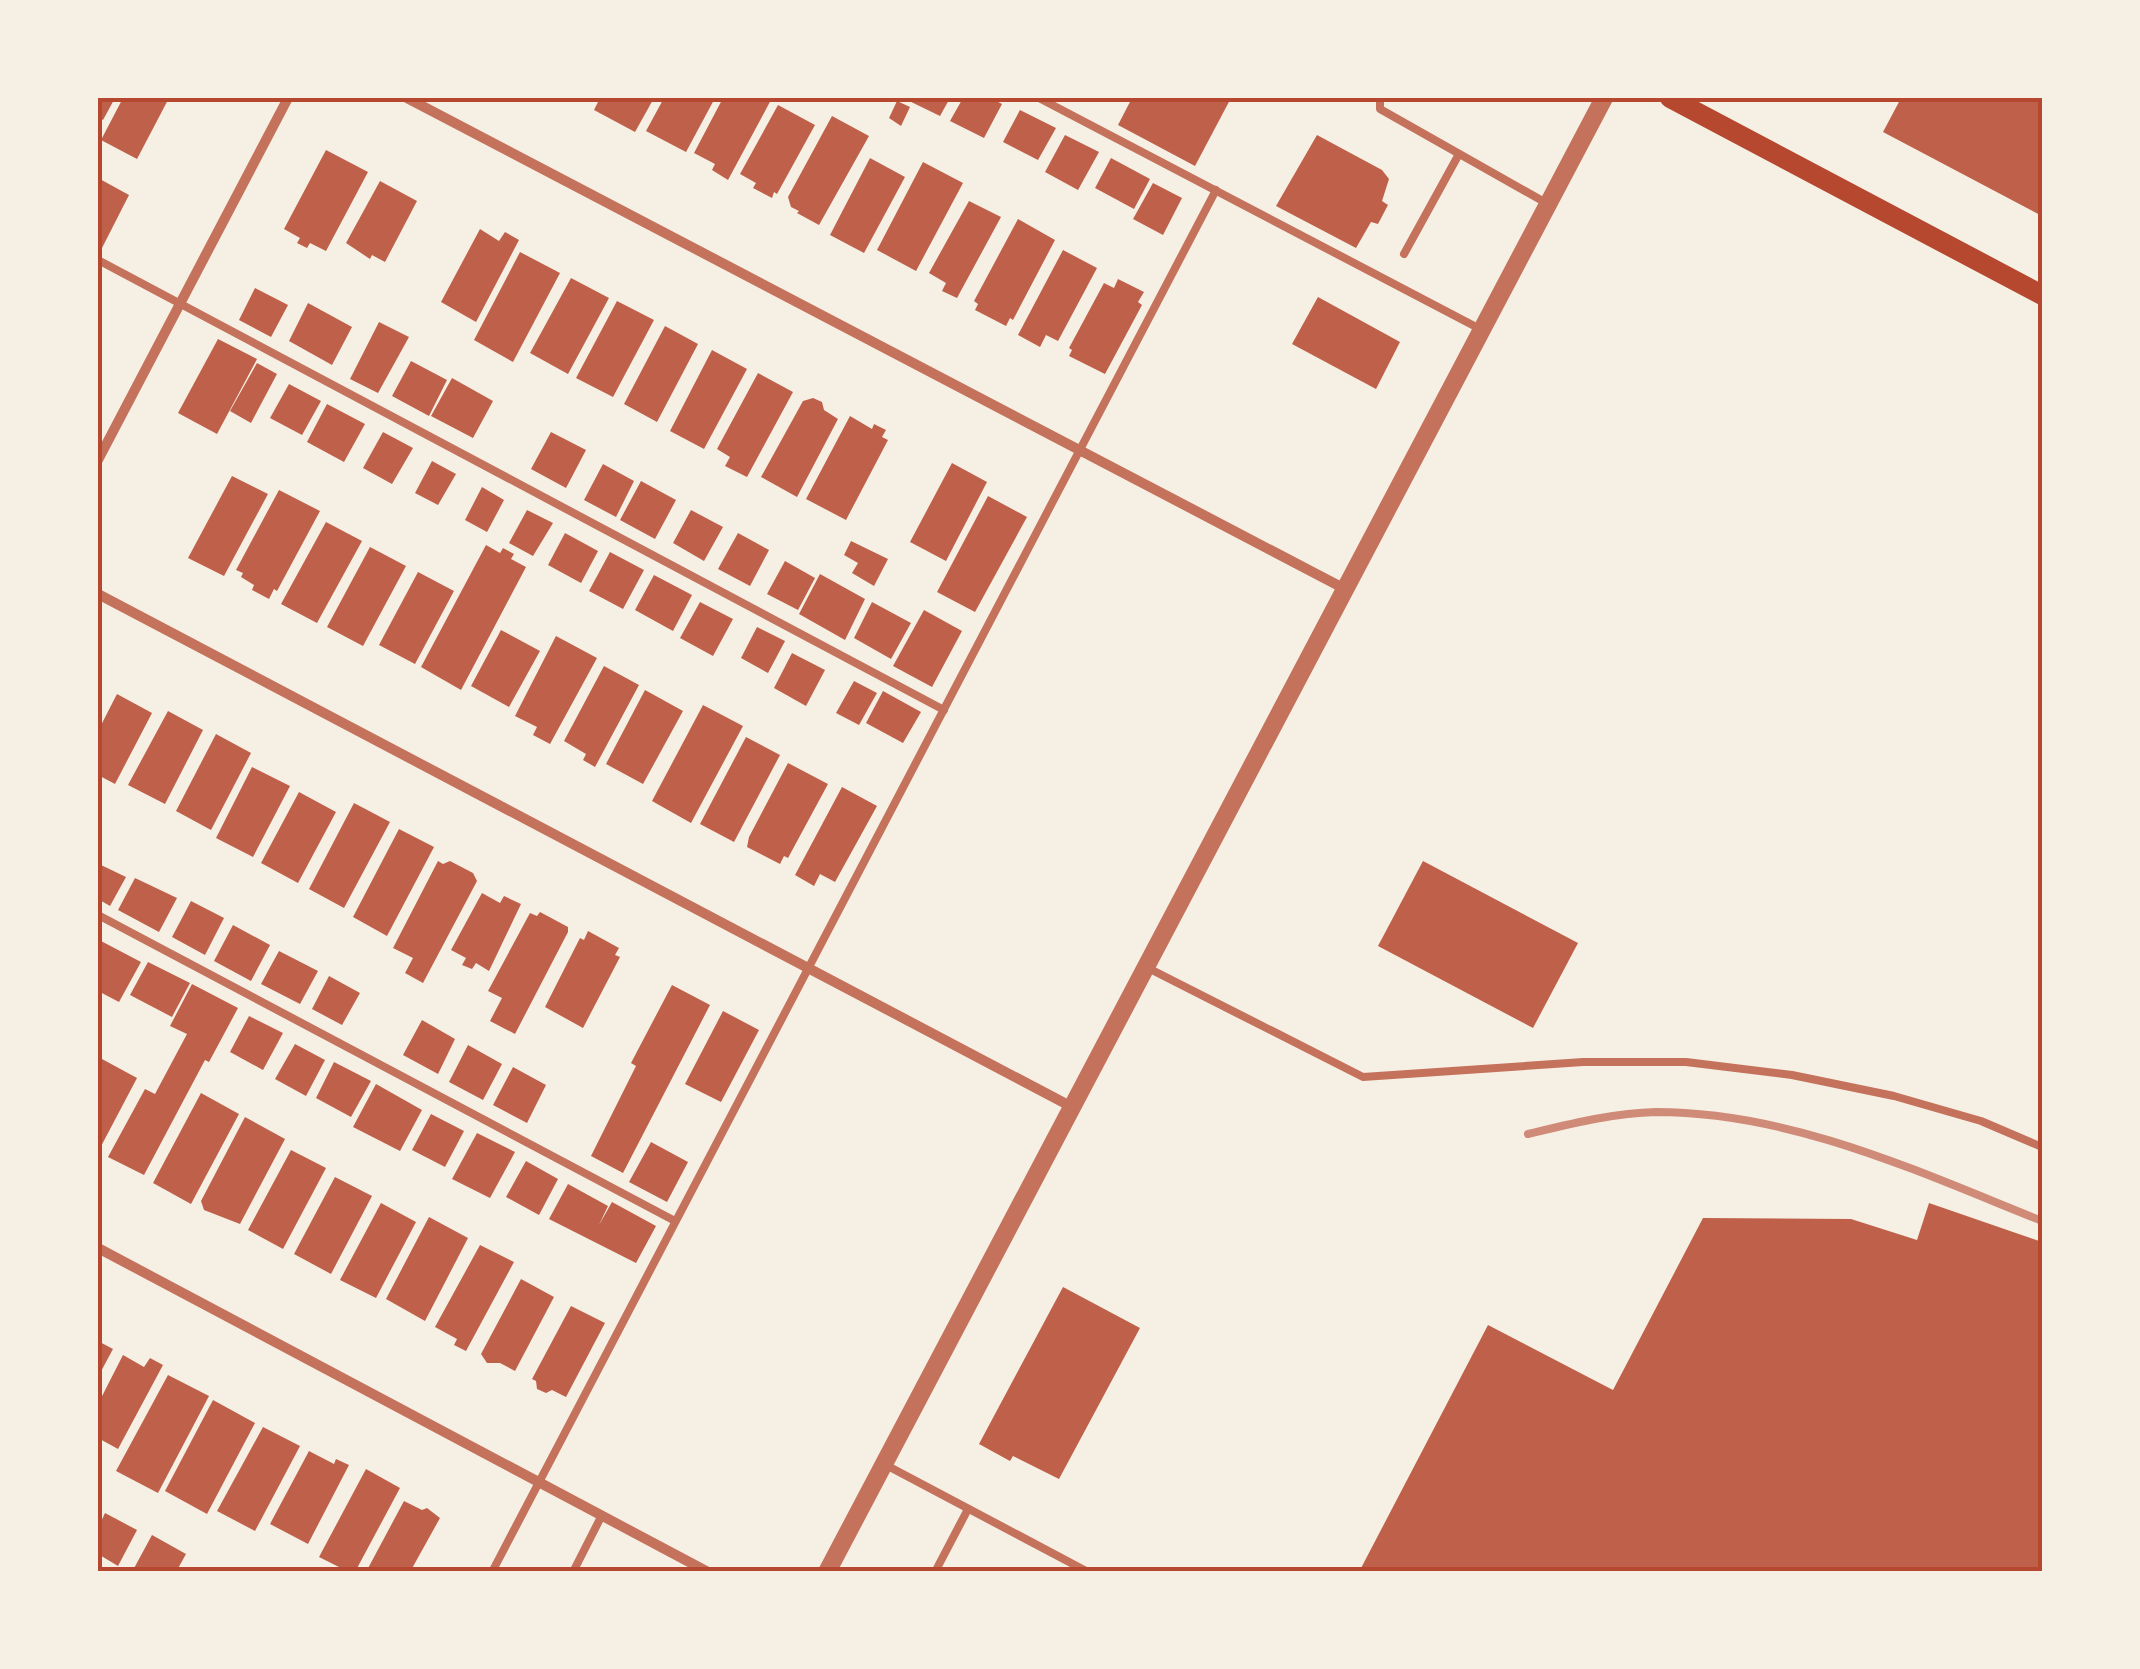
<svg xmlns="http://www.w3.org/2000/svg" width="2140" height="1669" font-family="'Noto Serif',serif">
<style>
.building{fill:#bf614a}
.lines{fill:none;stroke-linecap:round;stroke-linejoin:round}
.service{stroke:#c5725c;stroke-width:8}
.minor{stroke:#c5725c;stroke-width:10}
.tertiary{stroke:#c5725c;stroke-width:18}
.secondary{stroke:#b5482f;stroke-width:20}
.rail{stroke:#cf8b77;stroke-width:8}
.neatline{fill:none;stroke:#b5482f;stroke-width:4}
</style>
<rect width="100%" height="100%" fill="#f6efe4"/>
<g class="building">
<path d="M98 98H115L103 120 98 117Z"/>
<path d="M123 98H169L137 159 101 140Z"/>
<path d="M600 98H654L635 132 594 110Z"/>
<path d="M664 98H715L686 152 646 131Z"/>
<path d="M723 98H772L728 180 712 170 715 164 694 153Z"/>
<path d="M903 98H950L940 116Z"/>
<path d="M963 98H991L1002 104 984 138 950 121Z"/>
<path d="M1132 98H1231L1195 166 1118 125Z"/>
<path d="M1894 98H2042V216L1883 132 1900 100Z"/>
<path d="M897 101 910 107 901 126 889 118Z"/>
<path d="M778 105 815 125 777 194 774 192 772 198 753 188 756 183 740 174Z"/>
<path d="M1020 110 1056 128 1038 160 1003 142Z"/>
<path d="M832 116 869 136 819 225 797 213 799 211 791 207 788 197Z"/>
<path d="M1065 135 1099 152 1078 190 1045 172Z"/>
<path d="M1317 135 1382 170 1389 179 1382 201 1388 205 1378 224 1371 222 1356 248 1276 206Z"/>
<path d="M326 150 368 172 326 251 310 243 307 248 297 243 300 238 284 229Z"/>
<path d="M870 158 905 177 864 253 830 235Z"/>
<path d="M1111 158 1150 179 1134 209 1095 188Z"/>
<path d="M923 162 963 183 916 271 877 250Z"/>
<path d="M98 178 129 195 102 248 98 245Z"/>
<path d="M380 181 417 201 385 262 372 255 370 259 346 243Z"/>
<path d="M1153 183 1182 198 1163 235 1133 219Z"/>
<path d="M969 201 1001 217 957 298 942 291 946 283 929 273Z"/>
<path d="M1018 219 1055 240 1013 320 1010 318 1006 326 975 310 978 304 974 301Z"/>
<path d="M480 229 499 241 505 232 519 240 476 322 441 302Z"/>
<path d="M1063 250 1097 268 1058 341 1046 335 1040 347 1018 335Z"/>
<path d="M520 252 560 273 513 362 474 340Z"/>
<path d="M571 278 609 298 568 374 530 353Z"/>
<path d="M1118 279 1144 292 1138 302 1142 305 1105 374 1069 356 1072 350 1069 348 1104 283 1114 288Z"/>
<path d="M255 288 288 305 271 337 239 320Z"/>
<path d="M1318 297 1400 342 1376 389 1292 344Z"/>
<path d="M617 301 654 320 613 397 576 378Z"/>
<path d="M308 303 352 327 332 365 289 341Z"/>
<path d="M379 322 409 337 378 393 350 379Z"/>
<path d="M665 326 698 344 657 422 624 404Z"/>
<path d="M218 339 257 359 217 434 178 413Z"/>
<path d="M712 350 747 369 704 449 670 431Z"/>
<path d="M411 361 447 380 429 416 392 396Z"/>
<path d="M257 363 277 374 251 423 230 411Z"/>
<path d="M758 373 793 392 747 477 725 466 730 457 717 449Z"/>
<path d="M452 378 493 401 473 438 431 416Z"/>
<path d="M289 384 321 401 302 435 270 418Z"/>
<path d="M813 398 822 402 824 410 838 419 797 497 761 477 803 401Z"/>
<path d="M327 404 365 424 344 462 307 442Z"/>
<path d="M850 416 872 429 874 424 886 430 882 437 888 440 846 520 806 499Z"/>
<path d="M383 432 413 448 392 484 363 468Z"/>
<path d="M551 432 586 450 566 488 531 469Z"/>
<path d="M432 461 456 474 438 505 415 493Z"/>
<path d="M952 463 987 482 946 561 910 542Z"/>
<path d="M603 464 634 481 616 517 584 500Z"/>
<path d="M232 476 268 494 224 576 188 558Z"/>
<path d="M641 481 676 500 655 539 620 520Z"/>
<path d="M482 487 504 500 487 532 465 520Z"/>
<path d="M279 490 320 511 277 591 274 589 269 599 252 590 254 585 241 577 243 573 236 570Z"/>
<path d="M988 496 1027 517 975 612 937 592Z"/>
<path d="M527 510 553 523 533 556 509 543Z"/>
<path d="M691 510 723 527 704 561 673 543Z"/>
<path d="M326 522 362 541 317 623 281 604Z"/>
<path d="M565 533 598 551 581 583 548 565Z"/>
<path d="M738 533 769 550 750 586 718 569Z"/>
<path d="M851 541 888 559 874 586 852 573 858 563 844 555Z"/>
<path d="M486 545 500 553 503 548 514 554 511 559 526 567 461 690 421 667Z"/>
<path d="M370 547 406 566 363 646 327 627Z"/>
<path d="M610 552 644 570 623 609 589 591Z"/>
<path d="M785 561 815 578 798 610 767 594Z"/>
<path d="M418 572 454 591 415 664 379 645Z"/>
<path d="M820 574 865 599 845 640 799 614Z"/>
<path d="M654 575 692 595 673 631 635 610Z"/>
<path d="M700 602 733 619 713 656 680 638Z"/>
<path d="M872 602 911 623 891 659 854 638Z"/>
<path d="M924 610 962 631 932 687 893 666Z"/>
<path d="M757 627 785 641 768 673 741 658Z"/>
<path d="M501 630 540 651 509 707 471 686Z"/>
<path d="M556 636 597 658 550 744 533 735 537 727 515 716Z"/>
<path d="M792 653 825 670 806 706 774 688Z"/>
<path d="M604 666 639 685 595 767 583 760 586 754 564 741Z"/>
<path d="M854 681 877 693 859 725 836 713Z"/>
<path d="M645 690 683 711 643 784 606 764Z"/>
<path d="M883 691 921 712 903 743 866 723Z"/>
<path d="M117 694 152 713 115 784 98 775V731Z"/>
<path d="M703 705 743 726 691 823 652 801Z"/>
<path d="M168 711 203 730 165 804 128 785Z"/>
<path d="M216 734 251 753 211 830 176 811Z"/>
<path d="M746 737 780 755 734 842 700 824Z"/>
<path d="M788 763 828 784 788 858 784 856 780 864 747 847 749 837Z"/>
<path d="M252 767 290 786 253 857 216 838Z"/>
<path d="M842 787 877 806 835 882 820 874 814 886 795 875Z"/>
<path d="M299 792 336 812 298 883 261 863Z"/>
<path d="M354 803 390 822 344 908 309 889Z"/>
<path d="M399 829 434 847 387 936 353 917Z"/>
<path d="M438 861 443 864 450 861 473 873 477 881 423 983 405 973 413 958 393 948Z"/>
<path d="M1423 861 1578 943 1533 1028 1378 946Z"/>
<path d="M101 865 126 877 110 906 98 899V871Z"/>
<path d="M135 878 177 898 159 932 118 910Z"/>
<path d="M482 893 500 903 504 896 521 904 489 971 476 963 472 969 462 965 466 958 451 950Z"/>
<path d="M191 901 224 918 205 955 172 937Z"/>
<path d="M540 912 568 927V932L515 1034 490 1021 502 998 488 991 530 913 537 916Z"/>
<path d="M233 925 270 945 251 981 214 961Z"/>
<path d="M588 931 619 948 615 955 620 957 583 1028 545 1007 580 938 584 940Z"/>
<path d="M101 941 141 962 119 1002 98 991V948Z"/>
<path d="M279 951 318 971 300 1004 261 984Z"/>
<path d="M148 962 190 983 172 1017 130 995Z"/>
<path d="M329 976 360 993 342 1025 312 1009Z"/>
<path d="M192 984 238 1008 209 1062 205 1060 144 1175 108 1157 145 1089 155 1094 187 1034 170 1026Z"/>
<path d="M672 985 710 1005 623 1173 591 1156 636 1066 631 1063Z"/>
<path d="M723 1011 759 1030 721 1102 685 1084Z"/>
<path d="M249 1016 283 1033 263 1070 230 1052Z"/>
<path d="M422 1020 455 1039 438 1074 403 1055Z"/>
<path d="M295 1044 325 1060 306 1096 275 1079Z"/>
<path d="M468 1045 502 1064 483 1100 449 1082Z"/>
<path d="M102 1059 137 1078 98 1152V1067Z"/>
<path d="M334 1062 371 1081 351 1117 316 1098Z"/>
<path d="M513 1067 546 1085 527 1123 493 1105Z"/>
<path d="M376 1084 422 1110 400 1151 353 1127Z"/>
<path d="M201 1093 239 1114 191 1204 153 1183Z"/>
<path d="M431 1114 464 1131 445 1167 412 1150Z"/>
<path d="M245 1117 285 1139 240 1224 204 1210 201 1201Z"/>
<path d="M477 1133 515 1152 490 1198 452 1179Z"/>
<path d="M651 1142 688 1162 667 1202 629 1182Z"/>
<path d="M291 1150 326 1168 283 1249 248 1230Z"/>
<path d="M526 1161 558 1179 539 1215 506 1197Z"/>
<path d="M335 1177 372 1196 331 1274 294 1254Z"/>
<path d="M568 1184 608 1206 599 1225 612 1202 656 1226 636 1263 549 1219Z"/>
<path d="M381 1203 416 1222 376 1298 340 1280Z"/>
<path d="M1929 1203 2042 1242V1572H1359L1488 1325 1613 1390 1703 1218 1851 1219 1917 1240Z"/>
<path d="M429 1217 468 1238 425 1321 386 1299Z"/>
<path d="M480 1245 514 1262 466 1351 454 1345 457 1339 435 1327Z"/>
<path d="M521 1279 554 1297 515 1371 500 1363H487L481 1354Z"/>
<path d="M1063 1287 1140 1328 1059 1479 1013 1456 1010 1461 979 1444Z"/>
<path d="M571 1306 605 1323 566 1397 552 1390 546 1393 537 1389 536 1381 532 1379Z"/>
<path d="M98 1341 113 1349 98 1377Z"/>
<path d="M123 1355 144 1367 150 1358 163 1365 118 1449 98 1438V1404Z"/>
<path d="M168 1375 209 1396 158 1493 116 1471Z"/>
<path d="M213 1400 255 1423 207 1514 165 1491Z"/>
<path d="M263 1427 300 1446 255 1531 217 1511Z"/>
<path d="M309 1451 334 1464 336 1459 349 1465 308 1544 270 1524Z"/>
<path d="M366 1469 400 1488 355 1572H349L319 1557Z"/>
<path d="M404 1501 422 1510 427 1508 440 1518 410 1572H366Z"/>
<path d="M105 1513 137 1530 118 1566 98 1554V1528Z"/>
<path d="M152 1535 186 1554 176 1572H132Z"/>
</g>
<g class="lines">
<g class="service">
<path d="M1039 98 1482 330"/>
<path d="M1380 98V109L1548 204"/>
<path d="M1404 254 1459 154"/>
<path d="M98 260 944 710"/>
<path d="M98 915 675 1221"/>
<path d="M1146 967 1363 1077 1583 1062H1686L1792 1075 1894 1096 1981 1121 2042 1147"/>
<path d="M884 1464 1088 1572"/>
<path d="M492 1572 1216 190"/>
<path d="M573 1572 602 1515"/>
<path d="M935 1572 968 1509"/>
</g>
<g class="minor">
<path d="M407 98 1345 589"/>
<path d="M98 460 288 98"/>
<path d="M98 594 1072 1107"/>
<path d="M98 1248 708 1572"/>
</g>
<path class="tertiary" d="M827 1572 1604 98"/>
<path class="secondary" d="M1670 98 2042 295"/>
<path class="rail" d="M1528 1134C1570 1124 1613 1113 1656 1112 1792 1112 1919 1172 2042 1221"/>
</g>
<rect width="2140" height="1669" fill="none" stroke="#f6efe4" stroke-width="200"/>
<rect x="100" y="100" width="1940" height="1469" class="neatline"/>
</svg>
